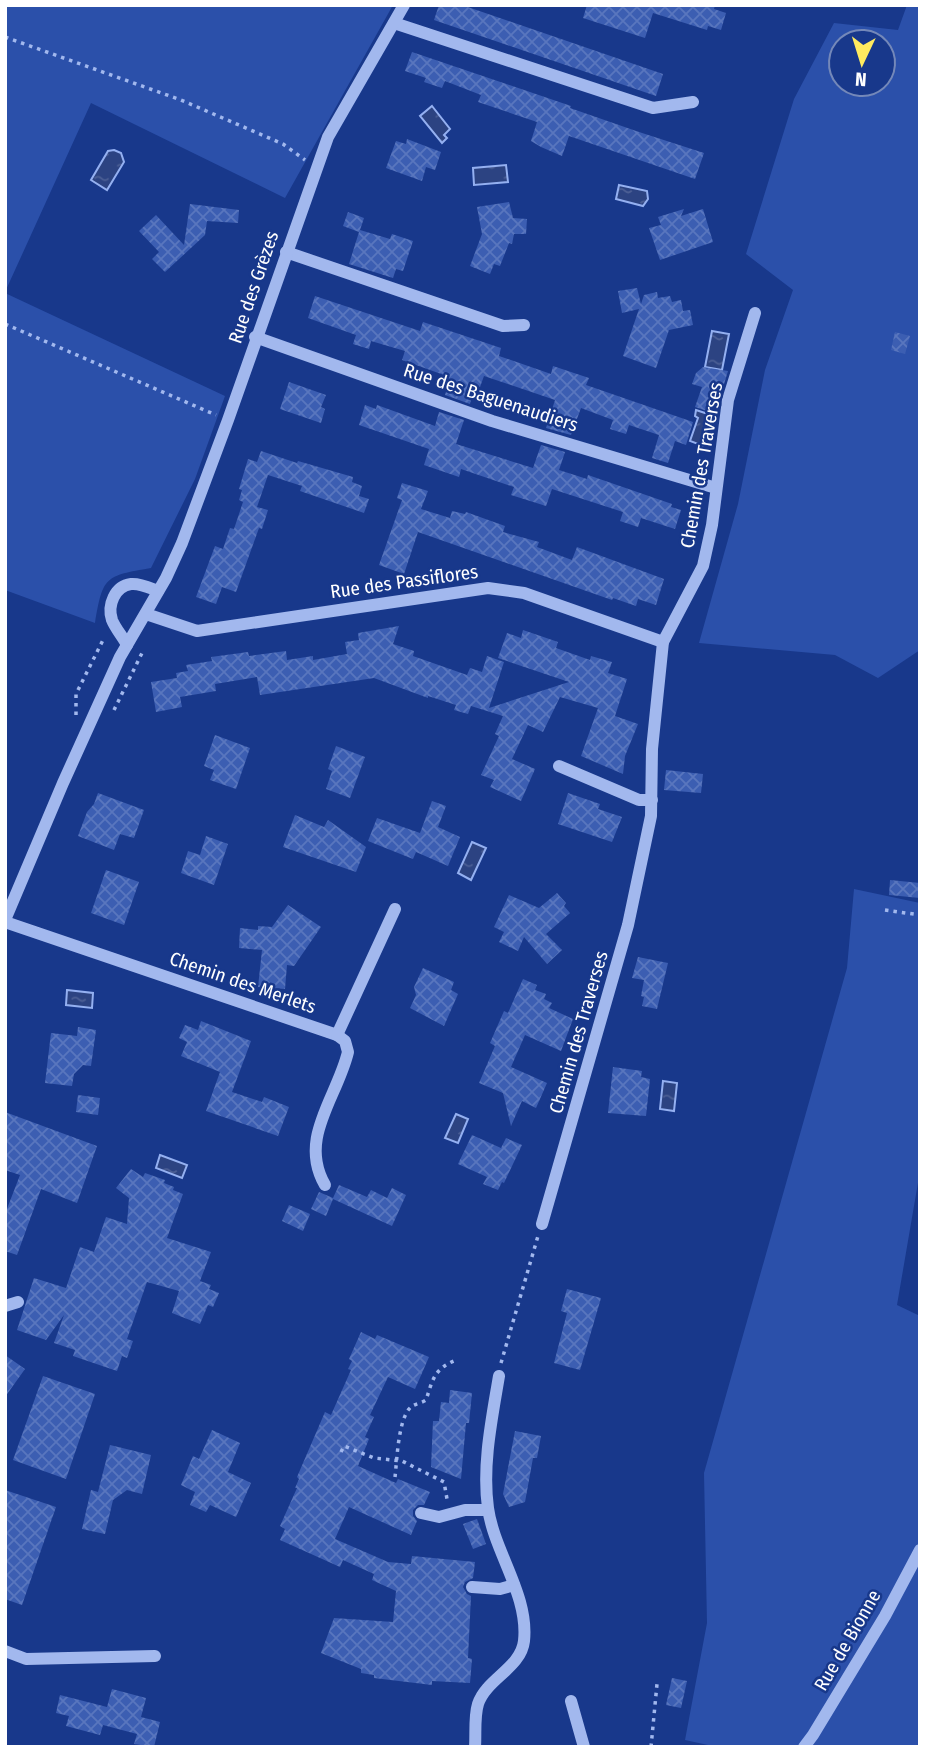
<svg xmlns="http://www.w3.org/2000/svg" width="925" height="1752" font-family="'Fira Sans Condensed',sans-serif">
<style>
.grass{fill:#2b50aa;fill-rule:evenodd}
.water{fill:url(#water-ripples);stroke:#94b0f1;stroke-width:2}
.building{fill:url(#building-cross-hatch)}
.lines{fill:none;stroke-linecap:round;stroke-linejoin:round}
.path{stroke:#a2b8ee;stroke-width:3.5;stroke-dasharray:3.5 5;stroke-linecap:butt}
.minor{stroke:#a2b8ee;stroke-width:12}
.labels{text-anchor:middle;stroke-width:5;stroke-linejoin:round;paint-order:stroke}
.street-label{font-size:19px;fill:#fff;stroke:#18388b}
</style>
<defs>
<pattern id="water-ripples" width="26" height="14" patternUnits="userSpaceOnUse" patternTransform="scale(1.75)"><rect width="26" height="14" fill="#2c4382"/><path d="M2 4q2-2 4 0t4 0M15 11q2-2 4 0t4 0" fill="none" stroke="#4c5f95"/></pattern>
<pattern id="building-cross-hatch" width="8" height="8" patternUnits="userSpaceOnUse" patternTransform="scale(1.75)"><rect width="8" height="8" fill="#3c5eb2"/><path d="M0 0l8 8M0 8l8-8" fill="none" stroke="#5976be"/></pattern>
</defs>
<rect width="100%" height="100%" fill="#18388b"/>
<g class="grass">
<path d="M5 5H393L285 198 91 103 5 292Z"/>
<path d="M907 5H920V650L878 678 835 655 699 643 738 504 765 370 793 290 746 254 794 99 834 23 898 30ZM841 42H883V84H841Z"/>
<path d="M5 293 225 396 195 479 151 568C105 576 103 576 95 623L5 590Z"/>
<path d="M854 889 920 903V1171L897 1305 920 1316V1747H717L685 1740 707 1623 704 1473 847 968Z"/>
</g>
<g class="water">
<path d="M432 106 450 129 444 135 447 138 442 143 420 116Z"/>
<path d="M114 150 121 153 124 162 107 190 91 180 108 151Z"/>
<path d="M506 165 508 182 474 185 473 168Z"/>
<path d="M619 185 647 191 648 199 643 206 616 199Z"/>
<path d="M712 331 729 334 722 370 705 367Z"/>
<path d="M696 410 711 415 706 447 690 441 698 418 695 416Z"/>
<path d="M472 842 486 848 471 880 458 873Z"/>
<path d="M67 990 93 993 92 1008 66 1005Z"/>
<path d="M663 1081 677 1083 674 1111 660 1109Z"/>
<path d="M456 1114 468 1119 458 1143 445 1138Z"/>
<path d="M160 1155 187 1165 182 1178 156 1168Z"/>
</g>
<g class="building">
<path d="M439 5H462L663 74 656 96 434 20Z"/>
<path d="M587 5H715L714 9 726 13 721 30 708 26 707 30 653 13 645 38 583 18Z"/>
<path d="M412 52 571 106 570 108 639 132 704 153 695 179 569 136 562 156 541 147 531 141 537 122 478 102 481 95 445 81 442 88 424 82 426 78 405 71Z"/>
<path d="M407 139 441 152 435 170 426 167 422 181 386 168 396 141 406 144Z"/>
<path d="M509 202 513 218 527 219 526 234H514L512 244 509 243 500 266 494 264 490 274 470 266 482 234 477 207Z"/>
<path d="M190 204 239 210 238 223 207 221 205 235 165 272 152 259 159 252 139 231 156 215 184 245Z"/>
<path d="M684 209 681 216 703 209 713 242 660 260 649 228 661 225 658 217Z"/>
<path d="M348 212 364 218 360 230 390 239 392 234 413 241 403 271 396 269 393 278 349 264 359 232 343 226Z"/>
<path d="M637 288 641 304 644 295 657 292 658 298 670 296 672 302 681 300 683 311 690 310 693 325 669 330 656 368 623 356 639 309 622 313 618 291Z"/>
<path d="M315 296 420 331 423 322 501 348 499 356 551 374 553 366 589 378 586 385 693 422 686 445 675 441 668 463 652 458 659 435 629 425 626 434 610 429 613 420 581 408 571 435 546 428 555 400 484 376 480 387 475 385 470 404 445 395 448 385 441 383 444 375 402 360 405 351 371 341 369 349 353 344 356 335 308 318Z"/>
<path d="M895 332 910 336 905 354 891 350Z"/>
<path d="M703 367 728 371 721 394 715 396 713 413 695 407 702 387 692 384 696 373Z"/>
<path d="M289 382 326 395 321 407 325 409 321 423 280 409Z"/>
<path d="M365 405 376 409 377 405 435 426 439 412 464 420 456 444 533 468 541 445 565 452 559 470 587 479 588 475 672 504 671 507 681 510 675 529 641 518 638 527 620 521 623 512 552 489 546 506 511 495 514 487 461 469 459 477 424 465 429 449 359 425Z"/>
<path d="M261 451 297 463 298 461 353 477 352 482 362 486 359 496 369 499 364 513 300 491 302 486 268 475 257 507 268 510 262 529 259 528 236 592 222 587 216 604 196 597 215 546 223 549 230 528 234 529 243 502 239 500 242 490 239 489 248 459 257 462Z"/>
<path d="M402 483 428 491 421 509 450 518 452 511 465 514 466 512 505 526 503 532 539 542 537 547 572 560 577 547 664 579 656 605 638 599 636 606 613 598 612 600 418 532 404 574 379 565 402 500 397 498Z"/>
<path d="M399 626 393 644 414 651 413 656 467 675 470 668 482 672 487 656 504 662 489 708 569 682 498 658 507 633 521 638 523 630 558 642 556 648 590 660 591 656 612 662 608 673 627 679 615 716 638 724 625 756 623 774 581 756 598 708 560 697 543 732 528 725 512 759 535 769 521 801 490 787 494 780 481 775 499 736 495 734 503 716 471 706 468 714 454 710 456 705 428 696V698L374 678 260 695 257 677 215 684 216 691 180 697 182 707 156 712 151 682 177 678 176 673 188 671 186 665 212 661 211 657 248 652 249 656 286 651 287 660 313 656V660L347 654 345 642 359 640 358 633Z"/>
<path d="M215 735 250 748 236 789 210 780 214 770 204 766Z"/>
<path d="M336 746 365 757 350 798 326 789 332 771 328 769Z"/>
<path d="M666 770 703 774 701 793 664 790Z"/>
<path d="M98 793 144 810 134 838 120 834 114 850 78 836 87 812 94 804Z"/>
<path d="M568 793 600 804 598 809 622 817 612 842 558 824Z"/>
<path d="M432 801 446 806 438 827 460 837 448 866 416 852 413 859 368 841 377 818 420 833Z"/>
<path d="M295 815 324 827 328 820 366 847 356 872 283 847Z"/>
<path d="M206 836 228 844 214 885 181 873 188 851 200 855Z"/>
<path d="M106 870 139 882 124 925 91 913Z"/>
<path d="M890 880 920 883V898L889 895Z"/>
<path d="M557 893 566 903 564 906 570 913 546 934 562 950 547 964 524 937 518 951 499 942 504 932 494 927 509 895 539 908Z"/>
<path d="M288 905 321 927 294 966 287 965 285 989 258 987 262 950 239 948 240 928 258 930V926L272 927Z"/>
<path d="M638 957 668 963 657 1009 642 1006 644 997 641 996 644 980 632 978Z"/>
<path d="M423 968 454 982 451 990 458 994 444 1026 410 1008 416 995 414 987Z"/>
<path d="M523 979 537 985 535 990 546 994 544 999 552 1003 549 1008 573 1019 561 1051 525 1035 511 1067 547 1083 536 1108 522 1101 511 1126 503 1093 479 1083 495 1046 490 1043 504 1011 508 1013Z"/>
<path d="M201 1021 251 1041 232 1092 262 1102 264 1097 289 1107 278 1136 206 1111 220 1072 181 1056 187 1042 179 1038 185 1025 198 1030Z"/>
<path d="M78 1027 96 1030 91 1066 83 1065 74 1074 72 1086 45 1083 51 1033 77 1036Z"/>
<path d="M613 1067 642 1071 641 1077 650 1079 646 1116 608 1113Z"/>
<path d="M78 1095 100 1098 98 1115 76 1112Z"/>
<path d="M5 1112 97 1146 77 1203 41 1189 17 1255 5 1251V1214L20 1175 5 1170Z"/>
<path d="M472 1135 501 1148 506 1138 522 1145 504 1183 502 1182 498 1190 483 1184 487 1177 458 1164Z"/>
<path d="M131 1169 143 1177 145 1173 165 1180 164 1183 174 1187 173 1190 183 1194 167 1238 211 1252 200 1281 211 1285 209 1289 219 1293 213 1307 208 1305 200 1324 172 1313 179 1291 147 1282 127 1339 133 1341 127 1358 122 1356 117 1371 73 1356 75 1350 54 1343 64 1315 46 1340 17 1330 34 1278 66 1288 80 1247 94 1252 106 1217 127 1224 129 1198 116 1188Z"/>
<path d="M339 1185 367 1197 371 1190 387 1198 392 1188 406 1195 392 1226 333 1199 326 1216 311 1209 319 1192 333 1198Z"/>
<path d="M289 1205 310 1214 303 1231 282 1221Z"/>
<path d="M567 1289 601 1298 580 1370 554 1363 567 1313 561 1311Z"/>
<path d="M361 1332 375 1339 377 1335 429 1357 415 1389 388 1377 370 1415 374 1417 365 1437 369 1439 358 1466 396 1483 398 1479 430 1492 424 1505H418L413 1510V1516L417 1521 411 1535 349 1507 335 1539 388 1562 411 1564 412 1556 475 1562 473 1578 465 1582 463 1587 467 1594 471 1596 468 1658 472 1659 470 1683 432 1681V1685L374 1678V1675L361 1673V1669L321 1653 334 1618 393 1622 396 1591 372 1580 374 1574 343 1560 340 1567 280 1540 285 1529 280 1526 297 1488H295L299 1479 297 1477 325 1412 331 1415 351 1370 348 1369 352 1361 349 1359Z"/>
<path d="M5 1355 25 1369 5 1397Z"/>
<path d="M43 1376 95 1394 66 1479 13 1460Z"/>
<path d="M450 1390 472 1393 469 1423H466L461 1479 431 1467 433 1421H439L441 1402 449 1403Z"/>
<path d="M212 1430 240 1443 228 1472 251 1483 236 1517 210 1505 206 1512 190 1505 195 1492 181 1485 193 1456 199 1459Z"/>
<path d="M515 1431 541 1436 537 1458H533L525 1502 509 1507 503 1494Z"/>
<path d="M110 1445 151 1455 142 1494 127 1490 113 1500 105 1534 82 1529 91 1490 98 1492Z"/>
<path d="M5 1490 56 1507 22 1605 5 1599Z"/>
<path d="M477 1519 486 1544 473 1549 463 1524Z"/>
<path d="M672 1678 687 1681 681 1708 666 1705Z"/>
<path d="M112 1689 146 1698 141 1717 160 1722 154 1747 134 1744 137 1734 103 1725 100 1735 66 1726 69 1716 56 1713 60 1695 107 1707Z"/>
</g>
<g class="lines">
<g class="path">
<path d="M5 37 181 100 283 144 305 160"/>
<path d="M5 324 216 415"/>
<path d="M114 710 143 651"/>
<path d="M76 715V694L104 638"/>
<path d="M885 910 920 915"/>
<path d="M501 1363 538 1236"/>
<path d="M341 1452 344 1446 374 1458 402 1461 444 1482 447 1499"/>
<path d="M395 1477C397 1461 398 1418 411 1407 414 1404 422 1403 426 1400 433 1379 434 1369 456 1360"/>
<path d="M651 1747 657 1684"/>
</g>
<g class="minor">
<path d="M394 23 653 108 693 102"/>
<path d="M286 252 503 326 524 325"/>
<path d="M255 337 492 421 716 488"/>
<path d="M146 614 197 631 488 588 524 593 663 642"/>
<path d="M127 645C123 637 115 628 112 620 107 605 115 586 131 584 140 583 150 588 158 591"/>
<path d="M559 766 639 800H652"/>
<path d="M5 920 63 783 120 657 166 578 182 543 228 420 328 137 404 5"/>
<path d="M5 922 337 1035 395 909"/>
<path d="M325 1185C298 1138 337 1098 348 1052L345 1041 337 1035"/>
<path d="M542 1224 628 925 651 816 652 749 663 642 703 566 712 525 728 400 755 313"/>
<path d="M5 1306 18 1302"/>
<path d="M421 1513 439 1517 465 1510H488"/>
<path d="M472 1587 500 1589 514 1585"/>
<path d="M5 1651 26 1659 155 1656"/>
<path d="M571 1701 584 1747"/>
<path d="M475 1747C476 1733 474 1717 478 1704 486 1679 521 1668 524 1641 529 1595 494 1552 488 1508 482 1465 492 1418 499 1376"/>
<path d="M804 1747 813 1735 885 1616 920 1550"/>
</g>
</g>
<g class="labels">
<g class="street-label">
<text transform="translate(253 287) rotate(-71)" y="7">Rue des Grèzes</text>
<text transform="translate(491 397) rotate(18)" y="7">Rue des Baguenaudiers</text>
<text transform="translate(701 465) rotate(-80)" y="7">Chemin des Traverses</text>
<text transform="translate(404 581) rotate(-8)" y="7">Rue des Passiflores</text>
<text transform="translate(243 982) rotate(19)" y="7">Chemin des Merlets</text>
<text transform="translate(578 1032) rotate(-74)" y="7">Chemin des Traverses</text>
<text transform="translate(847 1640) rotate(-60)" y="7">Rue de Bionne</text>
</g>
</g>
<rect width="925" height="1752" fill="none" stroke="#ffffff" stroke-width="14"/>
<g transform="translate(862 63) rotate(184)"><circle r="33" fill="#18388b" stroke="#7488b9" stroke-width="2"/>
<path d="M0-5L12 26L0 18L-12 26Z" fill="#ffeb5f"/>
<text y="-10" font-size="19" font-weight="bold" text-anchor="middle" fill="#ffffff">N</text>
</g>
</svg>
